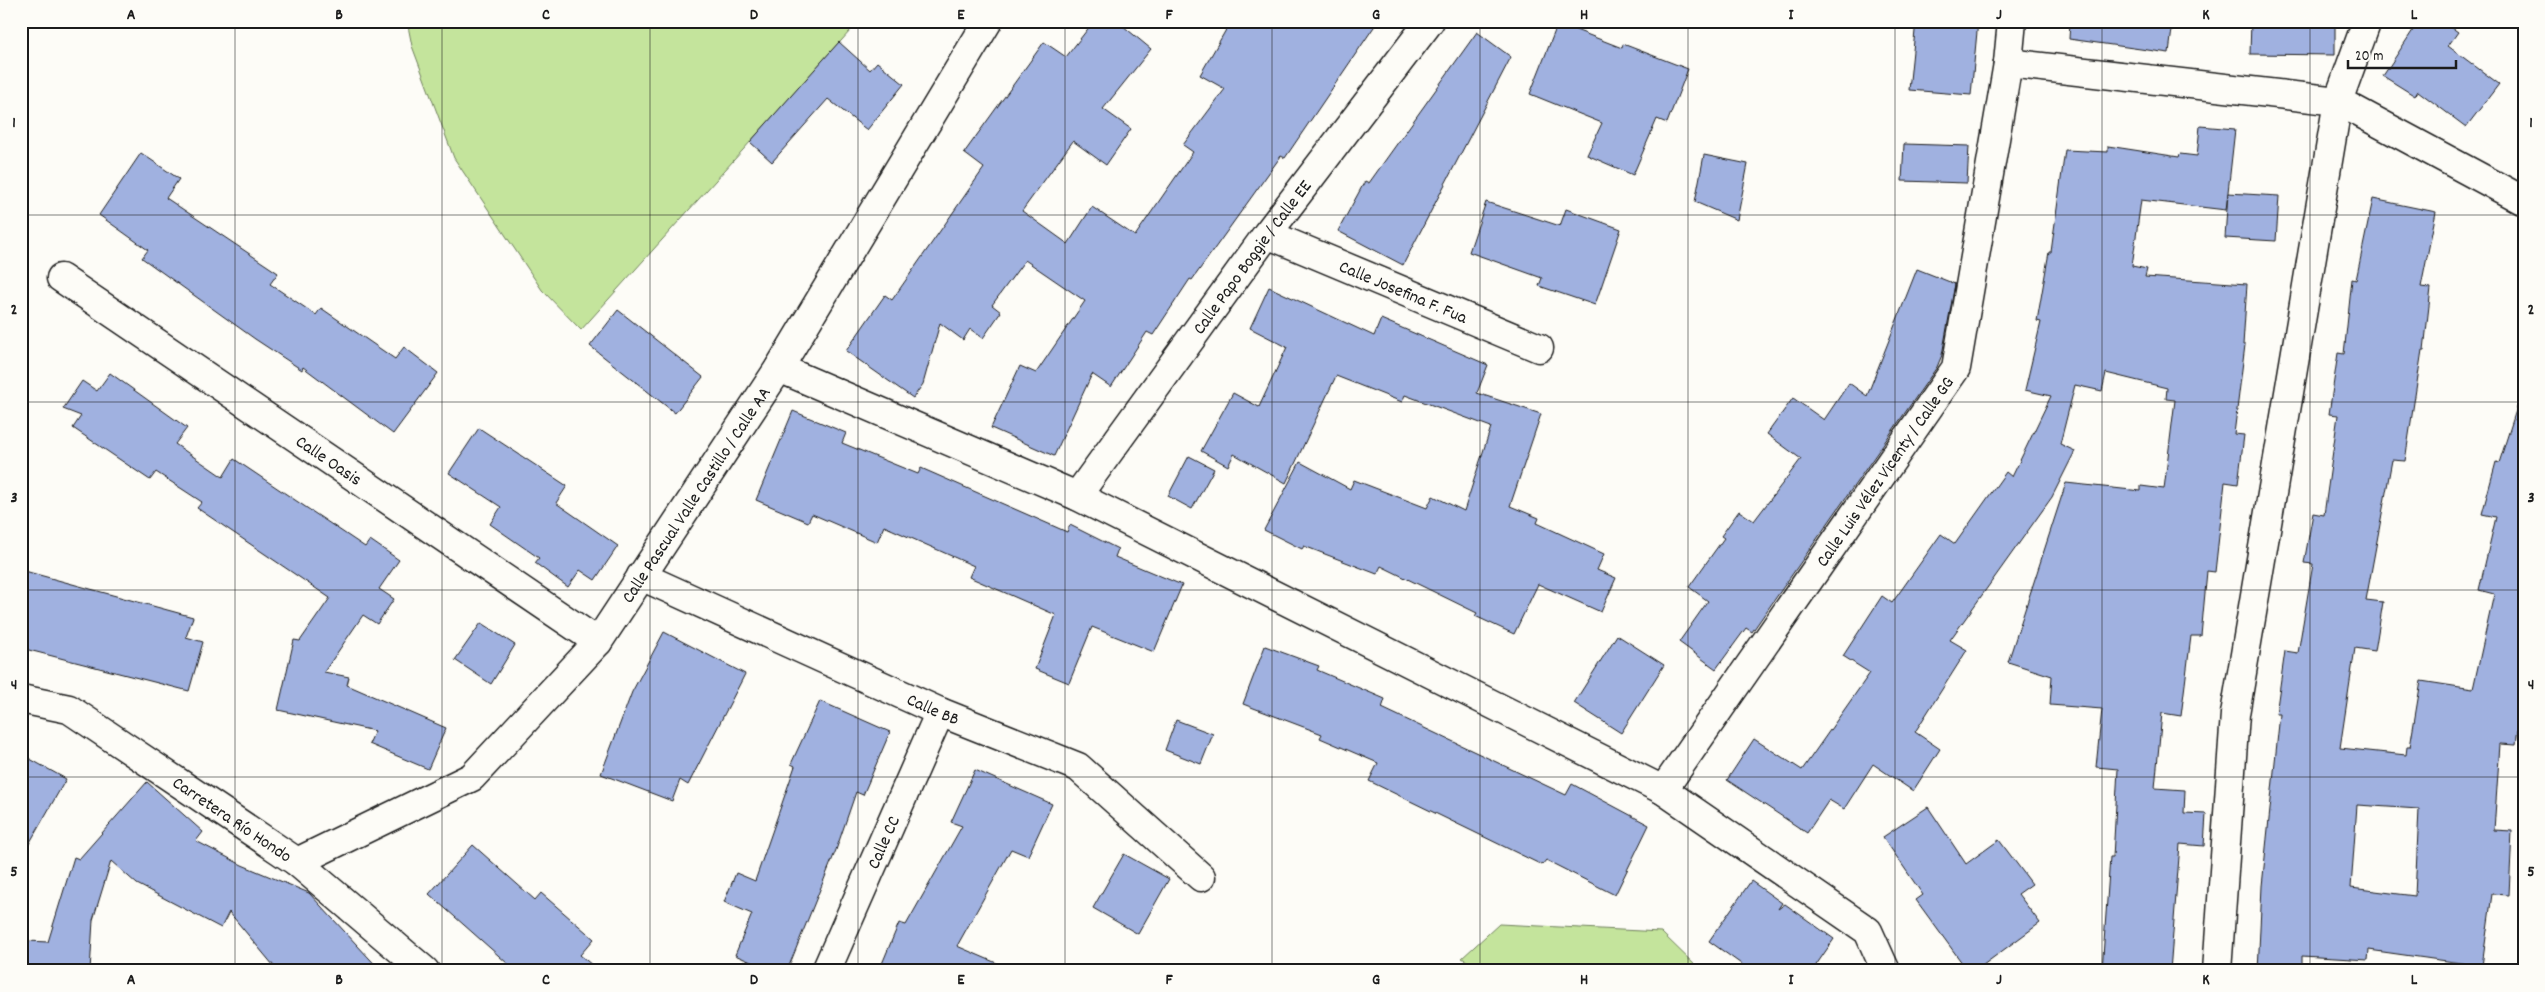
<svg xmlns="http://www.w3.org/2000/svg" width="2545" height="992" font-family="Dekko,sans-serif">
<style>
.green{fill:#c4e49c;stroke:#70805c}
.building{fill:#a0b1e0;stroke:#1c1c1c;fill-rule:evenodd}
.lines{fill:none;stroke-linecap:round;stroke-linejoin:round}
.minor-casing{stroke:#1c1c1c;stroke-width:31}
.tertiary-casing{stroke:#1c1c1c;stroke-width:31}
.minor{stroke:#fdfcf7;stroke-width:28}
.tertiary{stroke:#fdfcf7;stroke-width:28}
.grid{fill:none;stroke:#1c1c1c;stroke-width:1;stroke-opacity:0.55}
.labels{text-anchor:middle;stroke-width:4;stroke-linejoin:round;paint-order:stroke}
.street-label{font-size:18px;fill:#1c1c1c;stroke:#fdfcf7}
.neatline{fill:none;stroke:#1c1c1c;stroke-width:2}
.grid-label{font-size:16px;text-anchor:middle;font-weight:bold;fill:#1c1c1c}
</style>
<rect width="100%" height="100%" fill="#fdfcf7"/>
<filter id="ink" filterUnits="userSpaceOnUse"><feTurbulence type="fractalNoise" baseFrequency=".02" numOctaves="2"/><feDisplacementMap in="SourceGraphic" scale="10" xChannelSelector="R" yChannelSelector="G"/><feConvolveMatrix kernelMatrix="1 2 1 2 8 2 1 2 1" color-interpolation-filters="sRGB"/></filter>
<g filter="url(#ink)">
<g class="green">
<path d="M407 21H859L581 330 542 290 454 158 412 46Z"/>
<path d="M1499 924 1661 932 1701 971H1484L1462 958Z"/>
</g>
<g class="building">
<path d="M1094 21H1117L1151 49 1103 109 1131 129 1106 165 1073 141 1022 211 1068 244 1092 207 1135 236 1193 152 1183 145 1225 89 1200 75 1231 21H1378L1285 158 1281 156 1192 280 1190 279 1153 335 1147 332 1111 387 1092 374 1054 456 991 428 1020 366 1036 373 1085 301 1025 260 992 305 1001 312 983 338 970 329 963 340 940 323 923 384 913 398 846 351 885 295 892 300 984 168 964 153 1044 42 1066 57Z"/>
<path d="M1916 21H1978L1971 95 1909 90Z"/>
<path d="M2070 21H2173L2169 53 2069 39Z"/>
<path d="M2251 21H2335V55L2250 54Z"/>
<path d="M2419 21H2442L2458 32 2448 46 2499 84 2466 127 2418 91 2415 96 2383 76Z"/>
<path d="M1558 23 1622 48 1623 44 1688 69 1667 123 1657 119 1633 175 1587 155 1602 123 1530 94Z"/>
<path d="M1477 32 1511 57 1403 265 1338 231 1365 181 1369 183Z"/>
<path d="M839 42 870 70 877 62 904 84 867 130 828 99 772 162 750 142Z"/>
<path d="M2200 126 2235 129 2226 210 2141 200 2132 266 2147 269 2145 277 2247 284 2243 345H2245L2234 434 2244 435 2238 484 2225 482 2215 572 2207 571 2201 636H2191L2181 716 2162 713 2155 788 2185 790 2184 813 2206 814 2204 846 2180 844 2170 971H2102L2110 857H2113L2118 769 2096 767 2102 709 2050 705 2052 676 2008 662 2066 483 2141 491V486L2164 489 2175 400 2166 399 2167 388 2106 373 2102 391 2075 385 2060 444 2075 451 2052 497 1950 640 1967 650 1915 732 1940 749 1913 791 1873 764 1844 809 1829 800 1807 833 1727 780 1754 739 1802 770 1870 673 1843 656 1882 596 1892 603 1941 534 1955 544 2006 472 2012 477 2051 396 2025 390 2041 322 2037 321 2049 252H2051L2065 150 2108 152V146L2179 157 2180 154 2197 156Z"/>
<path d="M1904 144 1969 146 1967 183 1902 181Z"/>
<path d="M141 153 179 179 166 198 278 273 270 284 316 315 321 308 395 359 404 347 438 373 393 434 303 367 302 370 255 339 142 258 148 250 99 215Z"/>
<path d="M1704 155 1748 164 1737 220 1695 202Z"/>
<path d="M2228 193 2279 196 2276 241 2225 238Z"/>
<path d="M2373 199 2436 212 2421 287 2431 288 2424 350H2422L2405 461 2392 460 2366 600 2383 602 2375 651 2355 648 2340 748 2406 755 2407 747H2410L2421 681 2473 689 2494 594 2479 590 2496 517 2482 514 2496 462 2499 463 2518 404 2524 405V681L2516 745 2500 744 2494 830 2512 831 2509 895 2492 894 2482 966 2369 950 2368 960 2302 956V971H2258L2262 886 2280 714H2276L2285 651 2298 653 2313 564 2304 563 2313 513 2324 515 2338 415 2329 414 2338 353 2344 354 2352 279 2356 280ZM2357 805 2419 809 2415 896 2351 888Z"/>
<path d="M1486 202 1560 226 1566 209 1621 229 1595 305 1539 286 1542 278 1469 252Z"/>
<path d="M1917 269 1955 284 1942 355 1937 367 1752 632 1746 628 1716 669 1679 642 1708 601 1689 587 1724 538 1721 536 1739 511 1754 521 1801 459 1767 434 1793 398 1824 420 1849 383 1867 396Z"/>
<path d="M1269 287 1374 336 1381 319 1488 365 1477 393 1541 414 1510 506 1539 518 1537 523 1604 554 1597 570 1616 578 1601 612 1538 584 1514 634 1475 616 1477 613 1381 566 1377 574 1304 546 1302 549 1264 530 1300 462 1350 489 1354 480 1427 508 1433 496 1464 511 1491 427 1405 395 1402 402 1336 376 1286 483 1234 454 1228 466 1201 451 1233 393 1259 407 1287 347 1250 328Z"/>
<path d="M618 310 703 377 675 413 590 346Z"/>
<path d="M110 373 187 428 175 444 223 477 234 459 365 547 370 540 399 560 379 589 394 599 377 624 363 615 324 672 349 677 347 685 446 728 428 769 369 744 375 731 278 710 294 640 300 641 330 598 197 508 202 502 156 472 150 480 73 428 81 416 63 409 82 381 97 391Z"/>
<path d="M793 411 846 433 842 443 918 474 921 468 1067 532 1070 525 1118 549 1115 557 1182 585 1154 652 1092 627 1069 683 1035 669 1056 615 969 577 974 566 884 526 877 542 812 514 808 522 756 500Z"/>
<path d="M479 428 567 486 556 503 618 546 595 580 580 570 568 587 535 563 539 558 490 524 501 507 449 473Z"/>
<path d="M1189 456 1214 469 1192 509 1168 496Z"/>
<path d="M21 570 193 617 186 637 203 642 189 691 21 648Z"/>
<path d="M481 623 515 645 491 684 455 660Z"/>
<path d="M664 632 745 674 688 785 680 780 672 801 601 774 632 692Z"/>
<path d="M1617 635 1664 665 1621 733 1574 703Z"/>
<path d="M1265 646 1319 666 1317 670 1385 699 1382 708 1566 795 1572 784 1649 825 1615 895 1546 860 1542 865 1369 781 1378 763 1320 738 1322 734 1243 704Z"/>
<path d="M820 701 890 732 863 795 856 792 836 850 787 971H772L735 955 752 914 724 902 736 873 755 881 795 766 791 764Z"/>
<path d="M1176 720 1213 734 1201 764 1165 750Z"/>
<path d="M21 754 66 779 21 858Z"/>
<path d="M975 770 1052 804 1028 856 1011 849 957 946 1015 971H879L899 923 906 925 962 826 951 822Z"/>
<path d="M147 782 203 832 196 841 242 865 309 893 381 971H278L229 912 221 928 137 884 111 861 93 920 90 971H26L27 941 48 942 74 857 79 859Z"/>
<path d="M1928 807 1966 864 1999 840 2032 884 2018 894 2040 923 1975 971H1968L1916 900 1923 895 1883 837Z"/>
<path d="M473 845 535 900 541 893 594 939 580 955 599 971H516L429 894Z"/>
<path d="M1124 854 1169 879 1138 934 1093 908Z"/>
<path d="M1751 881 1782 903 1778 909 1785 904 1834 939 1812 971H1751L1709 941Z"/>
</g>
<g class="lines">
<g class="minor-casing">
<g id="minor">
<path d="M2008 63 2338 101 2524 201"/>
<path id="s1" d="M1267 234 1539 348"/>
<path id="s2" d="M61 278 598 642"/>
<path d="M779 368 1077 496 1663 790 1868 931 1886 971"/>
<path id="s3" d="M1077 496 1267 234 1430 21"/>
<path id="s4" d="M641 576 940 712 1078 767 1201 877"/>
<path id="s5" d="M1663 790 1956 368 2008 63 2012 21"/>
<path id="s6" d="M297 862 472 777 598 642 779 368 988 21"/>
<path id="s7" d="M826 971 940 712"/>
<path d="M2217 971 2235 714 2338 101 2367 21"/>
</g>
</g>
<g class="tertiary-casing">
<g id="tertiary">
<path id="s8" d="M21 699 69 709 297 862 425 971"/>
</g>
</g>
<use href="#minor" class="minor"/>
<use href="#tertiary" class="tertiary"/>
</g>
</g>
<path class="grid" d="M235 21V971M442 21V971M650 21V971M858 21V971M1065 21V971M1272 21V971M1480 21V971M1688 21V971M1895 21V971M2102 21V971M2310 21V971M21 215H2524M21 402H2524M21 590H2524M21 777H2524"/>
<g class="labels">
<g class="street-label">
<text dy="6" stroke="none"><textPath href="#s3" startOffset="296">Calle Papo Boggie / Calle EE</textPath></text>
<text dy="6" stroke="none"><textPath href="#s1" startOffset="148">Calle Josefina F. Fua</textPath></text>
<text dy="6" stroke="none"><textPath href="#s2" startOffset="324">Calle Oasis</textPath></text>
<text dy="6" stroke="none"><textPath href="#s5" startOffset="388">Calle Luis Vélez Vicenty / Calle GG</textPath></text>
<text dy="6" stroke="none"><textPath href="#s6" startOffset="556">Calle Pascual Valle Castillo / Calle AA</textPath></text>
<text dy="6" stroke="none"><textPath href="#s4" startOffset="321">Calle BB</textPath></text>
<text dy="6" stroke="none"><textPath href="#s8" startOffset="246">Carretera Río Hondo</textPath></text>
<text dy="6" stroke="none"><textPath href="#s7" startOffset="141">Calle CC</textPath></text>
</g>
</g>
<rect width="2545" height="992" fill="none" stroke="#fdfcf7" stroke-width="55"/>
<path d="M2348 60v8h108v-8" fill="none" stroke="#1c1c1c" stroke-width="2.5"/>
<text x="2355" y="60" font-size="15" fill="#1c1c1c" stroke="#fdfcf7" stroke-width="4" paint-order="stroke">20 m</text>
<rect x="28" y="28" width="2490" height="936" class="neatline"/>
<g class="grid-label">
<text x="131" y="19">A</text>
<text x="339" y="19">B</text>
<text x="546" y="19">C</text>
<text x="754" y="19">D</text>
<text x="961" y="19">E</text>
<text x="1169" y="19">F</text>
<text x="1376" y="19">G</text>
<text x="1584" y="19">H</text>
<text x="1791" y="19">I</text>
<text x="1999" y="19">J</text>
<text x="2206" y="19">K</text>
<text x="2414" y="19">L</text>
<text x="14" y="127">1</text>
<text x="2531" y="127">1</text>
<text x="14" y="314">2</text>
<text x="2531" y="314">2</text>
<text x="14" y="502">3</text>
<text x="2531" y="502">3</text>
<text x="14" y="689">4</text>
<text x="2531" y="689">4</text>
<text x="14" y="876">5</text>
<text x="2531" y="876">5</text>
<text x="131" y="984">A</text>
<text x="339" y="984">B</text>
<text x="546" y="984">C</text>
<text x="754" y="984">D</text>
<text x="961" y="984">E</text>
<text x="1169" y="984">F</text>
<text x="1376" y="984">G</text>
<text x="1584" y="984">H</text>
<text x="1791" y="984">I</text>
<text x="1999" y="984">J</text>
<text x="2206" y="984">K</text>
<text x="2414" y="984">L</text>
</g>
</svg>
